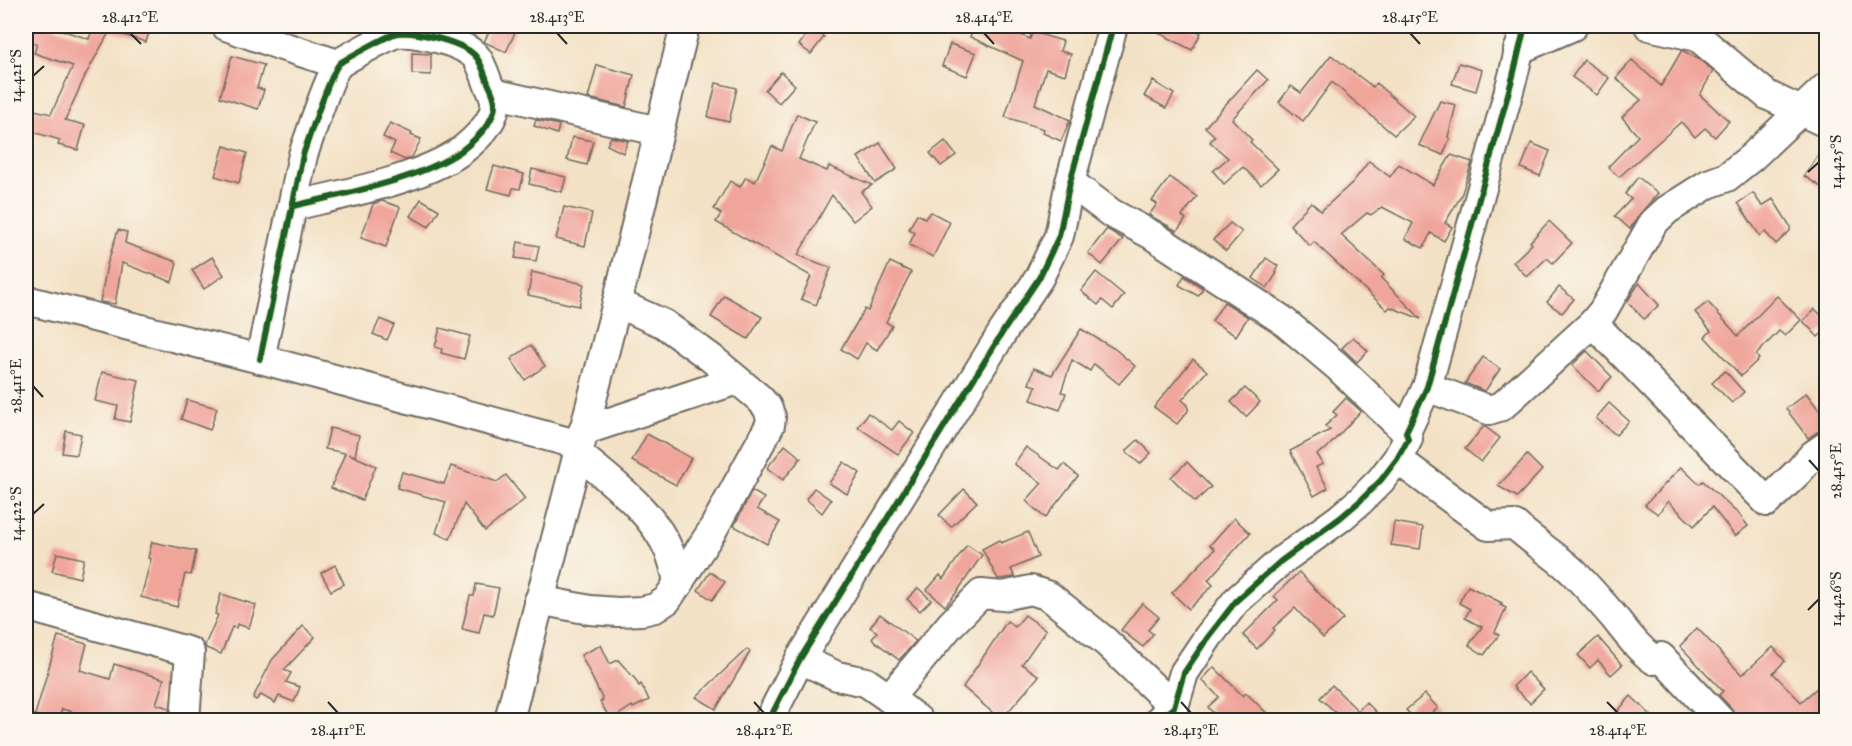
<svg xmlns="http://www.w3.org/2000/svg" width="1852" height="746" font-family="'IM FELL Great Primer',serif">
<style>
.building{fill:#f0a59b}
.lines{fill:none;stroke-linecap:round;stroke-linejoin:round}
.minor-casing{stroke:#716b61;stroke-width:32}
.minor{stroke:#fff;stroke-width:28}
.cycleway-casing{stroke:#fbf7ec;stroke-width:10}
.cycleway{stroke:#1b5e20;stroke-width:6}
.ticks{fill:none;stroke:#2b2b2b;stroke-width:2}
.neatline{fill:none;stroke:#2b2b2b;stroke-width:2}
.ticks-label{font-size:15px;text-anchor:middle;fill:#2b2b2b}
</style>
<rect width="100%" height="100%" fill="#fbf7ec"/>
<filter id="ink" filterUnits="userSpaceOnUse"><feTurbulence type="fractalNoise" baseFrequency=".0167" numOctaves="2"/><feDisplacementMap in="SourceGraphic" scale="12" xChannelSelector="R" yChannelSelector="G"/><feConvolveMatrix kernelMatrix="1 2 1 2 8 2 1 2 1" color-interpolation-filters="sRGB"/></filter>
<filter id="wash" filterUnits="userSpaceOnUse"><feTurbulence type="fractalNoise" baseFrequency=".008" numOctaves="4" result="noise"/><feDisplacementMap in="SourceGraphic" scale="24" xChannelSelector="R" yChannelSelector="G"/><feGaussianBlur stdDeviation="1.35" result="paint"/><feColorMatrix in="noise" values="0 0 0 0 0 0 0 0 0 0 0 0 0 0 0 0 0 1.4 0 .05"/><feComposite in="paint" operator="in"/></filter>
<g filter="url(#wash)">
<rect width="100%" height="100%" fill="#f3e1c5"/>
<g id="blocks">
<g class="building">
<path d="M34 26H49L89 39 93 26H151L146 42 110 31 86 74 65 120 85 125 78 150 58 145 60 140 26 130V108L51 114 73 66 34 53 37 44 28 41Z"/>
<path d="M492 26H518L506 52 484 42Z"/>
<path d="M975 26H999L1030 39 1032 32 1063 41 1060 51 1071 54 1065 75 1046 69 1035 104 1070 120 1061 141 1043 133 1044 129 1005 117 1023 61 970 37Z"/>
<path d="M1146 26H1187L1201 33 1192 50Z"/>
<path d="M811 28 824 37 811 54 799 45Z"/>
<path d="M950 44 976 53 967 76 942 66Z"/>
<path d="M1682 50 1700 60 1713 71 1700 95 1729 121 1715 137 1705 128 1695 137 1681 122 1619 177 1608 167 1638 136 1622 117 1641 100 1616 78 1632 60 1661 86Z"/>
<path d="M412 53 431 54V75L412 74Z"/>
<path d="M1331 55 1373 87 1376 83 1414 116 1394 135 1332 82 1303 121 1279 102 1291 86 1301 93Z"/>
<path d="M232 56 264 65 257 88 264 90 258 109 220 97Z"/>
<path d="M1584 60 1609 78 1597 95 1572 77Z"/>
<path d="M1459 63 1482 70 1476 91 1452 84Z"/>
<path d="M597 65 634 75 626 107 588 98Z"/>
<path d="M1257 70 1268 80 1232 119 1252 140 1250 142 1278 169 1261 185 1243 167 1224 184 1213 171 1228 158 1210 142 1215 136 1205 127Z"/>
<path d="M781 72 795 85 779 103 765 90Z"/>
<path d="M1153 81 1174 94 1166 108 1144 96Z"/>
<path d="M716 83 737 88 729 122 708 117Z"/>
<path d="M1440 101 1456 105 1448 137 1450 138 1443 155 1419 145Z"/>
<path d="M797 114 815 122 799 159 827 171 829 166 872 185 861 192 872 206 853 221 832 195 798 255 831 268 816 305 801 299 811 276 716 222 721 214 714 209 730 181 740 187 746 177 755 182 772 146 782 151Z"/>
<path d="M536 120 559 125 557 134 534 126Z"/>
<path d="M390 123 412 133 411 135 421 139 412 157 405 160 390 153 395 143 383 137Z"/>
<path d="M572 137 593 141 587 165 567 160Z"/>
<path d="M611 137 628 141 623 153 607 145Z"/>
<path d="M945 141 956 155 941 166 930 153Z"/>
<path d="M1827 141V178L1821 187 1804 176Z"/>
<path d="M880 143 897 169 875 183 858 157Z"/>
<path d="M1531 143 1550 151 1540 176 1521 168Z"/>
<path d="M224 146 247 153 239 183 215 176Z"/>
<path d="M1451 155 1472 162 1461 196 1445 223 1452 227 1444 241 1431 233 1423 248 1405 239 1413 223 1382 207 1371 215 1367 213 1341 235 1384 275 1381 278 1421 319 1390 307 1387 310 1314 242 1310 246 1290 225 1311 202 1321 211 1353 182 1369 161 1390 177 1399 164 1433 185Z"/>
<path d="M494 166 524 174 520 189 513 188 511 195 487 189Z"/>
<path d="M532 169 566 177 562 192 529 184Z"/>
<path d="M1170 177 1197 197 1182 216 1186 219 1177 231 1149 215 1157 204 1152 201Z"/>
<path d="M1638 177 1658 193 1639 215 1630 229 1615 216 1631 199 1625 194Z"/>
<path d="M1753 193 1762 206 1773 199 1790 226V231L1776 244 1765 232 1760 236 1738 203Z"/>
<path d="M421 199 439 210 429 227 410 216Z"/>
<path d="M382 201 400 207 386 247 361 238 373 204Z"/>
<path d="M564 207 592 213 585 246 556 239Z"/>
<path d="M931 212 950 222 933 257 909 245 915 232 909 229 917 214 925 218Z"/>
<path d="M1549 221 1572 243 1553 263 1547 258 1527 277 1513 262 1532 244 1530 242Z"/>
<path d="M1230 223 1242 232 1226 251 1213 240Z"/>
<path d="M1107 229 1123 239 1102 265 1088 253Z"/>
<path d="M118 230 127 232 125 243 174 261 177 263 172 282 122 263 115 304 100 302 107 265Z"/>
<path d="M518 242 539 246 536 261 515 258Z"/>
<path d="M212 257 224 275 204 289 192 270Z"/>
<path d="M1266 258 1278 266 1275 272 1277 273 1267 288 1253 278Z"/>
<path d="M890 262 911 272 886 322 892 326 877 350 866 343 857 359 841 349 865 309 868 311Z"/>
<path d="M532 272 584 284 579 306 528 295Z"/>
<path d="M1096 272 1124 295 1113 309 1102 300 1098 305 1081 291Z"/>
<path d="M1184 276 1203 288 1198 296 1179 285Z"/>
<path d="M1639 283 1659 305 1644 319 1627 302Z"/>
<path d="M1559 287 1574 299 1562 313 1547 302Z"/>
<path d="M724 295 762 317 748 339 711 317Z"/>
<path d="M1777 296 1801 320 1785 336 1779 331 1756 355 1759 359 1741 376 1705 337 1711 331 1695 312 1708 302 1738 336Z"/>
<path d="M1224 302 1248 317 1236 336 1212 321Z"/>
<path d="M1815 309 1827 321V329L1818 337 1803 321Z"/>
<path d="M380 319 394 325 387 340 373 334Z"/>
<path d="M440 328 470 336 464 359 441 353 442 349 435 347Z"/>
<path d="M1081 329 1115 349 1135 366 1119 384 1094 364 1090 371 1072 360 1061 392 1066 393 1060 410 1031 400 1036 386 1029 384 1034 368 1052 375Z"/>
<path d="M1353 337 1368 351 1357 362 1342 348Z"/>
<path d="M531 345 545 366 525 380 511 359Z"/>
<path d="M1587 351 1612 377 1598 391 1572 365Z"/>
<path d="M1483 357 1500 369 1485 391 1465 383Z"/>
<path d="M1193 359 1207 371 1182 400 1188 405V411L1177 424 1154 407Z"/>
<path d="M1725 371 1744 392 1732 403 1712 383Z"/>
<path d="M102 372 139 380 130 422 115 419 118 406 95 401Z"/>
<path d="M1245 388 1260 402 1246 417 1231 402Z"/>
<path d="M1806 393 1827 420V430L1817 432 1808 438 1786 409Z"/>
<path d="M1346 398 1361 411 1326 449 1317 454 1323 464 1316 467 1328 488 1314 496 1290 451 1330 430 1325 426 1337 415 1333 412Z"/>
<path d="M187 400 217 408 210 430 181 419Z"/>
<path d="M1609 403 1629 421 1616 435 1596 418Z"/>
<path d="M868 413 892 430 899 421 914 433 898 454 858 427Z"/>
<path d="M1484 426 1500 438 1481 462 1465 449Z"/>
<path d="M330 428 359 435 355 456 349 454 376 466 362 500 331 488 345 453 325 449Z"/>
<path d="M66 431 81 434 77 455 62 453Z"/>
<path d="M647 434 691 458 676 485 632 461Z"/>
<path d="M1138 440 1151 453 1140 464 1126 451Z"/>
<path d="M785 445 801 458 783 480 767 468Z"/>
<path d="M1026 447 1059 470 1064 464 1078 476 1045 518 1026 501 1042 483 1014 464Z"/>
<path d="M1527 455 1542 470 1517 497 1498 486Z"/>
<path d="M844 462 860 473 847 494 829 483Z"/>
<path d="M1187 462 1211 487 1195 502 1171 477Z"/>
<path d="M451 466 497 482 506 475 525 499 485 531 464 504 450 539 436 533 446 502 397 488 402 472 444 484Z"/>
<path d="M1681 467 1699 484 1703 481 1735 511 1736 510 1748 526 1735 536 1712 507 1694 526 1668 501 1658 514 1645 505Z"/>
<path d="M814 488 831 500 822 513 806 499Z"/>
<path d="M964 489 977 502 951 527 939 515Z"/>
<path d="M752 491 764 498 757 509 780 522 767 544 734 526Z"/>
<path d="M1234 518 1250 533 1208 580 1213 585 1189 609 1172 593 1215 549 1210 545Z"/>
<path d="M1394 522 1423 527 1420 549 1391 545Z"/>
<path d="M1028 532 1038 557 1011 569 1015 577 998 579 982 549 999 540 1001 543Z"/>
<path d="M152 542 196 551 191 575 185 574 177 607 141 597 151 559 148 558Z"/>
<path d="M967 545 982 555 957 592 945 606 927 590 940 575 943 579Z"/>
<path d="M57 553 84 559 80 578 52 571Z"/>
<path d="M335 565 344 584 331 591 321 573Z"/>
<path d="M710 572 725 582 712 600 698 590Z"/>
<path d="M1299 572 1343 619 1323 638 1295 608 1273 628 1275 630 1257 649 1243 635 1278 600 1274 596Z"/>
<path d="M476 584 499 588 493 615 484 613 479 633 462 629 470 596H474Z"/>
<path d="M1468 586 1502 603 1500 605 1506 608 1495 632 1499 635 1484 655 1469 645 1482 627 1465 618 1470 609 1459 603Z"/>
<path d="M918 588 931 600 920 611 907 599Z"/>
<path d="M221 594 256 605 249 628 237 624 236 628 232 627 221 654 206 648 205 645 218 615 215 614Z"/>
<path d="M1142 603 1159 617 1148 630 1153 634 1143 647 1121 630Z"/>
<path d="M880 614 916 641 899 660 872 639 877 632 870 627Z"/>
<path d="M1025 615 1046 630 1022 664 1039 676 1001 720 963 687 1007 621 1015 627Z"/>
<path d="M303 626 315 637 284 670 291 673 286 682 300 687 294 702 279 696 275 703 261 695 256 700 253 698 272 660Z"/>
<path d="M1697 628 1742 675 1773 647 1785 661 1773 673 1801 702 1818 687 1827 697V706L1811 720H1736L1732 709 1719 695 1723 691 1680 646Z"/>
<path d="M58 636 87 644 80 670 110 679 114 664 164 679 156 704 169 708V720H100L62 709 58 720H51L35 715Z"/>
<path d="M1598 637 1622 665 1611 675 1598 660 1590 668 1578 655Z"/>
<path d="M601 645 610 664 618 660 635 679 639 686 641 684 649 700 633 708 632 706 611 720 600 702 603 700 581 655Z"/>
<path d="M747 649 750 652 716 709 696 697Z"/>
<path d="M1214 667 1243 696 1246 693 1274 720H1219L1208 707 1219 697 1202 680Z"/>
<path d="M1527 672 1544 689 1530 703 1513 687Z"/>
<path d="M1332 685 1358 711 1366 702 1384 720H1344L1320 698Z"/>
<path d="M1425 694 1438 708 1424 720H1416L1406 710Z"/>
<path d="M1631 696 1656 720H1624L1616 713Z"/>
</g>
</g>
</g>
<g filter="url(#ink)">
<use href="#blocks" fill-opacity="0" stroke="#716b61" stroke-width="1.5"/>
<g class="lines">
<g class="minor-casing">
<g id="minor">
<path d="M226 26 282 46 338 64"/>
<path d="M1649 26 1698 37 1767 95 1826 123"/>
<path d="M1518 50 1573 26"/>
<path d="M493 93 658 131"/>
<path d="M1070 182 1111 213 1152 235 1281 319 1337 366 1406 432"/>
<path d="M26 300 260 359 580 445"/>
<path d="M1593 323 1767 502 1798 472 1813 455 1826 446"/>
<path d="M260 359 303 155C308 141 331 70 340 63 347 58 389 35 397 33 415 31 466 42 477 58 482 65 485 75 488 83 491 89 495 97 495 104 495 122 474 141 461 151 419 180 343 194 293 206"/>
<path d="M1427 387 1489 410 1502 406 1593 323 1603 311 1653 223 1667 210 1708 184 1727 177 1752 157 1826 87"/>
<path d="M583 431 737 380"/>
<path d="M577 453C611 481 653 511 670 553 674 563 676 574 679 584"/>
<path d="M1397 459 1488 526 1515 525C1533 542 1554 554 1572 571 1587 586 1600 601 1613 616 1626 632 1637 648 1654 660L1661 657 1720 720"/>
<path d="M539 600 590 610 618 612 642 611 655 608 667 600 712 531 770 425 771 417 767 407 759 398 711 358 664 324 617 303"/>
<path d="M26 606 190 652 185 720"/>
<path d="M800 659 837 676 866 682 889 698 918 720"/>
<path d="M889 698 951 624 981 594 1003 596 1031 590 1049 596 1106 642 1174 707"/>
<path d="M509 720 617 303 685 26"/>
<path d="M769 720 800 659 1004 330 1039 278 1059 236 1070 182 1113 26"/>
<path d="M1159 720 1174 707 1184 673 1208 637 1236 601 1281 561 1340 518 1360 501 1381 480 1397 459 1408 439 1406 432 1427 387 1513 76 1525 26"/>
</g>
</g>
<use href="#minor" class="minor"/>
<g class="cycleway-casing">
<g id="cycleway">
<path d="M260 359 303 155C308 141 331 70 340 63 347 58 389 35 397 33 415 31 466 42 477 58 482 65 485 75 488 83 491 89 495 97 495 104 495 122 474 141 461 151 419 180 343 194 293 206"/>
<path d="M769 720 800 659 1004 330 1039 278 1059 236 1070 182 1113 26"/>
<path d="M1159 720 1174 707 1184 673 1208 637 1236 601 1281 561 1340 518 1360 501 1381 480 1397 459 1408 439 1406 432 1427 387 1513 76 1525 26"/>
</g>
</g>
<use href="#cycleway" class="cycleway"/>
</g>
</g>
<path class="ticks" d="M130 33 141 44M557 33 567 44M984 33 994 44M1410 33 1420 44M33 76 44 66M1808 172 1819 162M33 386 43 397M1809 460 1819 471M33 514 44 504M1808 610 1819 599M328 702 338 713M754 702 764 713M1181 702 1191 713M1607 702 1618 713"/>
<rect width="1852" height="746" fill="none" stroke="#fbf7ec" stroke-width="66"/>
<rect x="33" y="33" width="1786" height="680" class="neatline"/>
<g class="ticks-label">
<text x="130" y="22">28.412°E</text>
<text x="557" y="22">28.413°E</text>
<text x="984" y="22">28.414°E</text>
<text x="1410" y="22">28.415°E</text>
<text transform="translate(16 76) rotate(-90)" y="5">14.421°S</text>
<text transform="translate(1836 162) rotate(-90)" y="5">14.425°S</text>
<text transform="translate(16 386) rotate(-90)" y="5">28.411°E</text>
<text transform="translate(1836 471) rotate(-90)" y="5">28.415°E</text>
<text transform="translate(16 514) rotate(-90)" y="5">14.422°S</text>
<text transform="translate(1836 599) rotate(-90)" y="5">14.426°S</text>
<text x="338" y="735">28.411°E</text>
<text x="764" y="735">28.412°E</text>
<text x="1191" y="735">28.413°E</text>
<text x="1618" y="735">28.414°E</text>
</g>
</svg>
